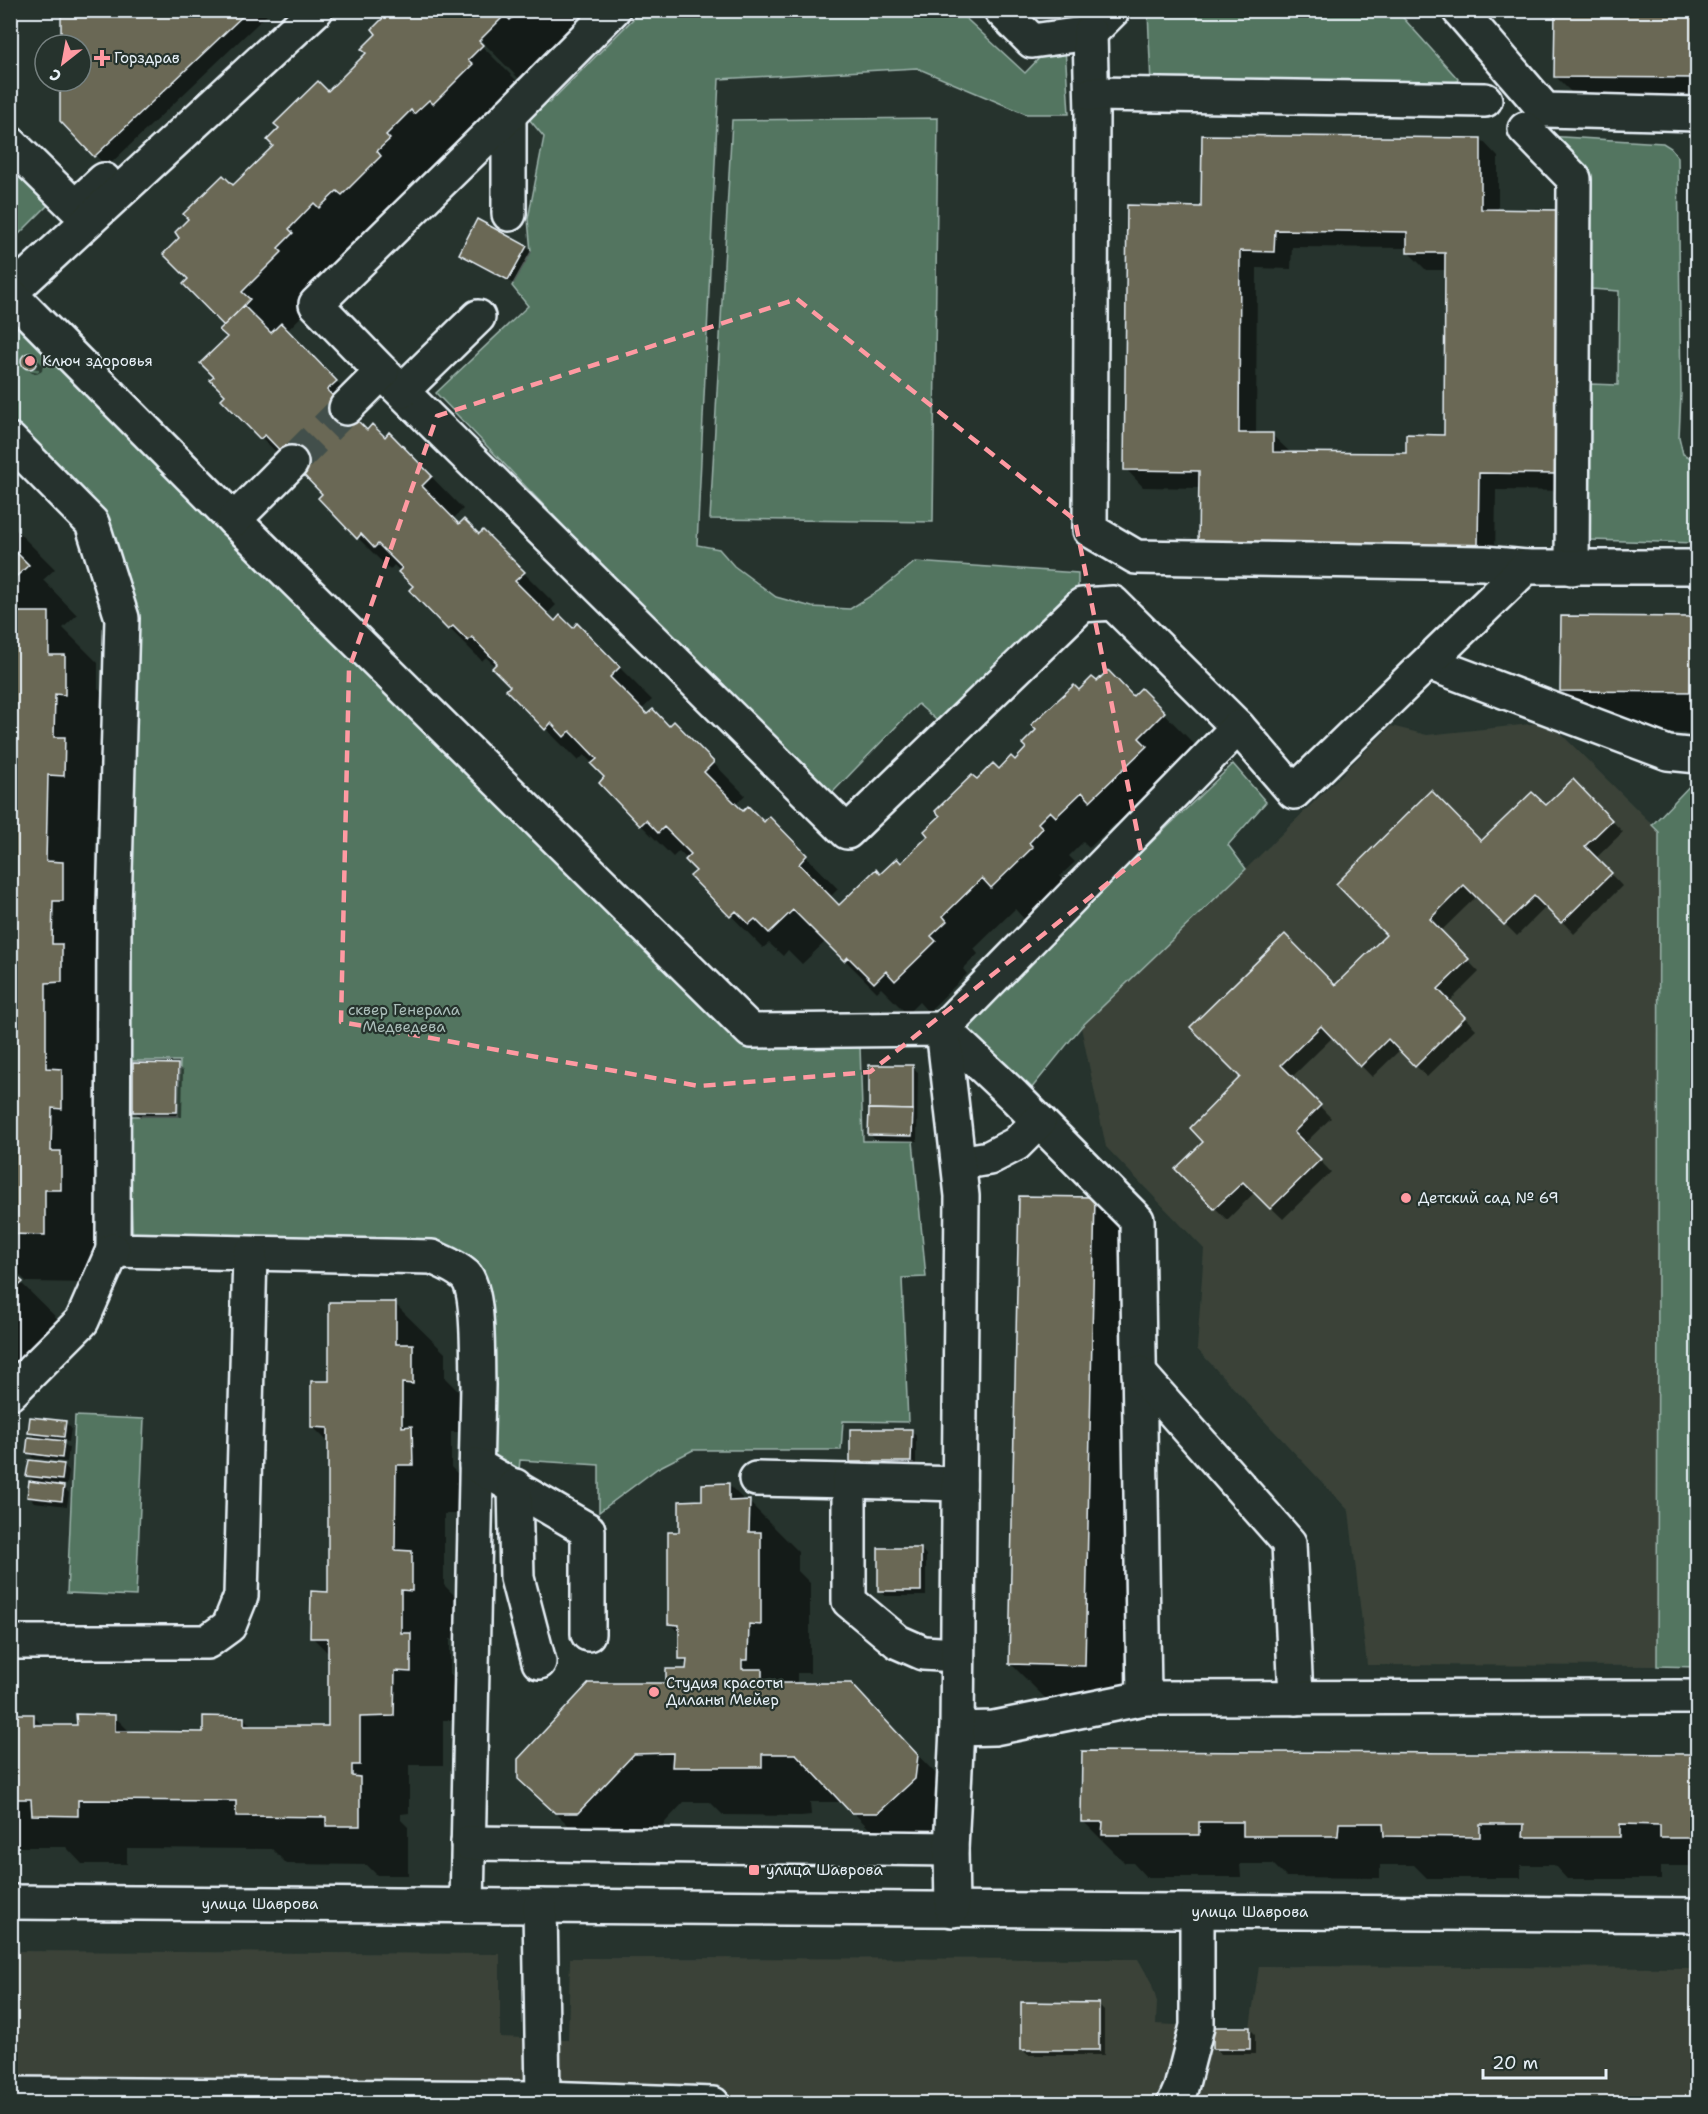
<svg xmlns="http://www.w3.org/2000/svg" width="1708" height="2114" font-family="'Shantell Sans',sans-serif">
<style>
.built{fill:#3a4339}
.green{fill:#527560;stroke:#9db3ac;stroke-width:1.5}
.shadow{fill:#0007;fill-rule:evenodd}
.building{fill:#6a6854;stroke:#e8f1f8;stroke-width:1.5;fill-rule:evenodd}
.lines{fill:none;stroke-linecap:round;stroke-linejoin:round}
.minor-tunnel{stroke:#43504b;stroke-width:33;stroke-dasharray:33 16;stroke-linecap:butt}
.minor-casing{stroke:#e8f1f8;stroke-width:38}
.minor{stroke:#26332d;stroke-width:33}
.marked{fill:none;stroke:#ff9aa2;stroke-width:4.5;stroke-dasharray:12 8;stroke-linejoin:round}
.poi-dot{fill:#ff9aa2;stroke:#26332d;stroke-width:2}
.labels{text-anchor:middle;stroke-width:4.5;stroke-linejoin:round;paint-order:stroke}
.poi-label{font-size:15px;fill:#e8f1f8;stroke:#26332d;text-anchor:start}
.park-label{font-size:15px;fill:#acbfbb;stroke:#26332d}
.street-label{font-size:15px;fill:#e8f1f8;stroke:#26332d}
</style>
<rect width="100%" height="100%" fill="#26332d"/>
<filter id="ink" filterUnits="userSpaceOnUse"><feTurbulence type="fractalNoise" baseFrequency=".0167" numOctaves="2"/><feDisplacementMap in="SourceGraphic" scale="12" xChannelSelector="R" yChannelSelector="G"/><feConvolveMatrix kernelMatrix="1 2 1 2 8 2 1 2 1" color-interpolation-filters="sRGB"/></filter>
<g filter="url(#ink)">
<g class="built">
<path d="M1549 722 1659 831 1657 1666 1367 1665 1349 1511 1197 1349 1204 1249 1106 1147 1081 1027 1253 862 1391 726 1427 735Z"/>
<path d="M11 1951 500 1954V2037L568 2040 570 1958 1138 1959 1151 1982 1157 2002 1156 2024 1213 2027V2049H1250V2027L1259 1966 1697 1968V2103L11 2104Z"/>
</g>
<g class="green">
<path d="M641 11H958L1025 73 1048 49 1065 47 1069 114H1026L917 68 719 79 697 545 719 549 734 566 776 597 812 607 850 609 880 590 915 562 1078 573V595L942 725 918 704 831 794 648 614 436 393 528 306 512 286 531 252 528 219 544 137 524 113 541 96 549 103Z"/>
<path d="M1148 11H1397L1458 79 1454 89 1151 86Z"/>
<path d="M938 118 933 522 710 519 732 120Z"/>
<path d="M1546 136 1663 143 1671 148 1678 157 1681 394 1679 437 1683 454 1693 459H1697V543L1590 540 1591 384 1618 385 1619 291 1591 289V182Z"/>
<path d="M11 170 50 203 11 242Z"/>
<path d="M10 305 749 1040 860 1046 863 1141H913L926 1277 902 1278 908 1422 843 1421 841 1450H693L658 1468 599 1512V1465L520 1460 518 1480 483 1461 479 1267 133 1241 127 1116H178L180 1061H128L126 615 96 521 11 426Z"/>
<path d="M1233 764 1266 802 1228 845 1246 869 1081 1027 1027 1094 958 1028Z"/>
<path d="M1697 778 1698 1667 1657 1666 1659 832 1652 825Z"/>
<path d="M75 1416 144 1419 136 1596 67 1593Z"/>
</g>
<g class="shadow">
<path d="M63 10H272L107 167 61 121 62 81H81V45H62Z"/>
<path d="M393 10H613L522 82 475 34 473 37 524 88 287 331 368 414 358 423 367 432 384 438 421 466 463 509 453 519 459 526 479 536 483 532 556 605 547 614 555 623 573 630 610 658 652 700 641 710 647 716 669 728 674 723 745 795 735 805 743 813 764 824 769 818 838 889 830 897 839 907 880 876 901 864 930 836 977 782 1015 762 1079 692 1097 683 1134 697 1141 690 1196 746 1170 771 1179 779 1124 832 1115 824 1089 848 1083 842 1069 856 1075 862 1060 876 1064 880 1024 919 1015 909 974 949 978 954 963 969 967 974 928 1012 919 1002 907 1014 881 988 877 992 826 941 802 964 788 950 783 956 769 943 763 948 692 876 698 871 688 860 679 851 673 857 641 825 593 764 584 755 578 761 546 729 495 666 486 657 482 661 411 590 415 586 394 565 390 570 358 538 324 494 298 467 294 470 223 399 227 395 216 377 229 337 226 326 190 279 233 187 368 53Z"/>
<path d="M1079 10H1118L1087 18Z"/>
<path d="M1698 10V120L1598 119 1556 77Z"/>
<path d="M1481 139 1498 157V211L1573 491 1496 490 1495 564 1200 488 1143 487 1126 469 1202 208ZM1292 247 1408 248V252L1426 270H1447L1445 436 1407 455 1290 452 1272 435H1256L1257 268 1291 269Z"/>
<path d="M526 247 532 252 514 284 466 259 461 253Z"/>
<path d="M28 354 33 355 43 365 42 371 37 374 32 373 29 370 39 372V369L26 368 23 363 24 357Z"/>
<path d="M10 524 55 569 43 580 77 615 63 628 98 663V689L114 706 112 825 96 824 95 896 112 912 110 1031H95L94 1103 111 1119 109 1239 94 1238V1283L27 1282 10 1266Z"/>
<path d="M1698 618V733H1604L1562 691Z"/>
<path d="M1573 781 1623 832 1596 858 1622 886 1574 934 1547 906 1517 936 1477 896 1440 932 1479 972 1449 1002 1476 1029 1427 1077 1400 1050 1372 1077 1333 1037 1292 1077 1331 1118 1304 1144 1331 1172 1283 1219 1255 1192 1227 1220 1177 1169 1205 1142 1335 987 1481 843 1546 807Z"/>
<path d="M177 1066 183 1071 182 1117H140L134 1111Z"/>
<path d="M912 1067 918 1072 917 1141 875 1140 870 1134Z"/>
<path d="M1094 1199 1137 1241 1126 1708 1053 1706 1011 1664Z"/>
<path d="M10 1272 71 1332 39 1363 51 1375 25 1401H10Z"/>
<path d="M395 1304 445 1353V1378L462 1395 461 1432H451V1467L461 1477V1514H444V1585L460 1601V1639H450V1674L460 1684V1720H443V1765H409V1813L401 1814V1820L408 1827V1875H377L367 1865 287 1864 272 1849 127 1848V1864H82L66 1847H10V1716H33L43 1726H78L114 1716 131 1733 204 1734 244 1718 252 1727 329 1728V1654L312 1637 329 1593 330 1444 313 1427 330 1382Z"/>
<path d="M65 1422 71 1428 69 1442 61 1441 69 1448 67 1462 33 1458 28 1453 37 1439 30 1432Z"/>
<path d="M911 1430 916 1436V1467H857L851 1462Z"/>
<path d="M64 1465 69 1471 67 1485 61 1484 69 1493 67 1506 34 1502 28 1496 36 1484 28 1475Z"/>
<path d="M729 1485 746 1502H749L798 1551V1571L810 1583V1673H797V1685H850L966 1805 902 1862 843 1802H810L811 1815 801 1816 723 1815 710 1802H684L628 1862H606L520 1778 688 1670V1666L681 1659V1635L670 1624 681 1534 703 1502Z"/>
<path d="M921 1549 926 1555V1596H885L879 1590Z"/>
<path d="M1698 1755V1874L1690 1866H1661V1879H1567L1554 1865H1521V1878H1427L1414 1865H1380V1878L1286 1877 1273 1864H1240L1241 1877H1146L1133 1863H1125L1083 1821Z"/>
<path d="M1098 2004 1104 2010V2055H1028L1022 2049Z"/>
<path d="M1249 2028 1255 2034V2054H1220L1215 2048Z"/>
</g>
<g class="building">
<path d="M61 10H249L94 157 60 121V81H81V45H61Z"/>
<path d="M391 10H520L510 20 505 15 479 41 483 45 468 60 473 64 433 104 429 100 414 114 411 110 386 135 390 139 377 151 381 156 342 195 337 191 319 208 314 203 289 229 293 233 278 248 282 252 242 292 250 299 224 326 183 284 188 279 163 254 179 238 175 232 188 219 183 214 223 175 233 185 273 146 267 140 279 128 274 124 318 81 328 91 366 53 361 49 376 34 372 29Z"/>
<path d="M1555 10H1698V78L1554 77Z"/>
<path d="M1202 135 1481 138V209L1558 210 1556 474 1479 473 1478 547 1198 544 1199 471 1124 470 1127 205 1201 207ZM1275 230 1407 232V253H1445L1444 435 1406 434V453L1273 452V433H1239L1240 251 1274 252Z"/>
<path d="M477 219 527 246 508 280 459 254Z"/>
<path d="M244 306 271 333 281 323 337 381 327 390 367 430 372 424 385 437 389 432 432 476 422 486 459 524 464 519 479 534 483 530 525 572 515 581 555 621 560 615 573 628 577 623 620 667 610 677 647 714 653 709 669 726 674 721 714 762 704 772 743 811 748 806 764 822 769 816 807 855 799 864 839 905 876 869 880 874 897 858 901 863 928 836 924 831 940 816 935 811 972 775 977 779 993 763 999 769 1011 756 1015 760 1026 748 1022 744 1036 730 1031 725 1074 685 1079 690 1092 677 1097 681 1108 670 1133 696 1141 688 1165 712 1139 738 1147 746 1090 801 1082 792 1056 817 1050 811 1038 823 1043 828 1029 843 1033 847 991 888 982 878 943 916 947 921 931 936 936 941 895 981 886 971 874 983 848 957 844 961 793 910 769 933 755 919 749 924 736 911 730 917 690 876 696 871 685 860 691 854 664 827 658 833 646 820 640 826 599 783 604 777 591 764 597 759 570 731 564 737 551 723 545 730 506 690 510 686 492 668 497 663 472 637 468 641 453 626 448 630 409 590 413 586 398 572 402 568 378 544 374 548 361 534 357 539 318 498 322 494 265 435 260 439 221 399 225 395 210 380 214 377 200 363 227 337 219 330Z"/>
<circle cx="29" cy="361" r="8"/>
<path d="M10 546 29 565 10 582Z"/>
<path d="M10 612H49V655H65V695L55 694 54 737H65L64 776 48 775 46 861 63 862V901H53L52 944H62V982L46 983V1068L62 1069V1109L52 1108 51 1151H61V1190H45V1235L10 1234Z"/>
<path d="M1561 616 1698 617V692L1560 691Z"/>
<path d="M1573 779 1612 820 1585 846 1612 873 1561 923 1534 896 1504 925 1464 885 1430 919 1469 959 1438 989 1465 1017 1415 1067 1388 1039 1360 1067 1321 1026 1281 1065 1321 1105 1294 1132 1321 1159 1270 1209 1243 1182 1214 1209 1175 1169 1203 1142 1190 1128 1240 1077 1190 1027 1285 934 1335 985 1386 935 1336 884 1431 790 1481 841 1532 792 1546 805Z"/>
<path d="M133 1063 178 1064 177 1112H133Z"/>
<path d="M869 1065H913V1110L869 1109Z"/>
<path d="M869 1109 913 1110 912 1136 868 1135Z"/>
<path d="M1019 1196 1095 1197 1085 1666 1009 1664Z"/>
<path d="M10 1270 23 1282 10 1294Z"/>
<path d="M329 1302H396V1344H413V1384L402 1383V1427L412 1426 413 1465H396L395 1550 412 1551V1591L401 1590V1633H411V1672L395 1671 394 1716 360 1717V1765H352V1776L360 1777V1826H326V1817L236 1816V1801L78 1800V1816L32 1815 31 1799H10V1714H34V1725H77L76 1714 115 1715V1731L203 1732V1716L244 1717V1726H328V1638H310L311 1591 328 1592V1428L311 1427V1381H329Z"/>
<path d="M30 1417 66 1421 64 1437 28 1433Z"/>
<path d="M850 1429H912L911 1462H850Z"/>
<path d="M28 1437 64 1441 62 1458 26 1453Z"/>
<path d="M29 1460 64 1464 62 1480 26 1476Z"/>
<path d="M29 1481 64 1486 62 1501 27 1497Z"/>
<path d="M729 1483V1501L750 1500 749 1532H761V1625L749 1624 748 1660H742V1669H762V1683H851L918 1755 915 1779 878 1813H851L796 1754H762V1767H672L673 1753 634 1754 578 1813H555L518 1779V1759L589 1683H666V1669H686L687 1659H679V1625L668 1624V1532H679V1501L702 1500V1484Z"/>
<rect x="878" y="1548" width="43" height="43"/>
<path d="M1082 1751 1698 1754V1838H1660V1825L1620 1824V1837H1523L1524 1824H1480V1837L1384 1836 1383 1823H1339L1338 1836H1243V1822H1199V1835H1102L1103 1822H1081Z"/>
<path d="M1021 2002 1099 2003V2050H1021Z"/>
<rect x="1213" y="2027" width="37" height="22"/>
</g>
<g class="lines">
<path class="minor-tunnel" d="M291 463 346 408"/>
<g class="minor-casing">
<g id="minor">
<path d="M1001 10 1032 41 1090 33 1113 10"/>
<path d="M1459 10 1545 110 1698 114"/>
<path d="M1090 33 1092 114 1090 530 1136 557 1484 563 1526 567"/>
<path d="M1092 94 1485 100"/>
<path d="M1525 129 1574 179 1572 568"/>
<path d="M10 143 75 207 104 180"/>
<path d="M509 214V115"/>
<path d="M10 293 316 10"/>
<path d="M10 294 234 520 751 1031 943 1029 1014 1096 1137 1220 1144 1698"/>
<path d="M382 372 847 832 1082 605 1113 603 1238 727"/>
<path d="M402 391 478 317"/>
<path d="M346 408 382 372 316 304 509 115 613 10"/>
<path d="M10 440 92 523 122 618 114 909 113 1250 432 1257C443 1262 455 1266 465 1275 480 1290 477 1362 478 1385L467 1905"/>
<path d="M234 520 291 463"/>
<path d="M1429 663 1668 753 1698 756"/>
<path d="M959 1163 989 1158 1016 1144 1039 1121"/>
<path d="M1139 1373 1289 1543 1296 1698"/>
<path d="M10 1393 82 1321 113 1250"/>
<path d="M476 1465 588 1530V1634"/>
<path d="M756 1479 849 1481"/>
<path d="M515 1486 517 1578 539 1662"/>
<path d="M10 1642H207L229 1626 241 1596 250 1254"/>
<path d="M957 1655 923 1653 898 1642 849 1601V1481L959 1484"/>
<path d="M957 1729 994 1728 1144 1698 1698 1697"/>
<path d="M468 1843 951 1849"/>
<path d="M10 1902 1698 1915"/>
<path d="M540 1906 543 2098"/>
<path d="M952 1910 951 1849 957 1729 962 1196 943 1029 1238 727 1294 792 1526 567H1698"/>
<path d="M10 2094 543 2098 713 2104"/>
<path d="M1174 2104 1181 2088 1197 2026V1912"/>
</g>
</g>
<use href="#minor" class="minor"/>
</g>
</g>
<path class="marked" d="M797 299 1075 520 1142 856 870 1072 699 1086 341 1022 349 669 437 416Z"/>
<g class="poi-dot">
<path d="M99 49h6v6h6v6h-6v6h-6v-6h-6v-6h6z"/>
<circle cx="30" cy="361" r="6"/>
<circle cx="1406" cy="1198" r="6"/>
<circle cx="654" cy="1692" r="6"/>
<rect x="748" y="1864" width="12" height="12" rx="3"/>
</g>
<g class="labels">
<g class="poi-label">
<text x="114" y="63">Горздрав</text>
<text x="42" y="366">Ключ здоровья</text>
<text x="1418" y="1203">Детский сад № 69</text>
<text x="666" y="1688">Студия красоты<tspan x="666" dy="17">Диланы Мейер</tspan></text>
<text x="766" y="1875">улица Шаврова</text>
</g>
<g class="park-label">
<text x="404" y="1015">сквер Генерала<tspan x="404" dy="17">Медведева</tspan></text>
</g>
<g class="street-label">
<text x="260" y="1909">улица Шаврова</text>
<text x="1250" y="1917">улица Шаврова</text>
</g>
</g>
<rect width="1708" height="2114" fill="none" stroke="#26332d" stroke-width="36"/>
<rect x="18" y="18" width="1672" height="2078" fill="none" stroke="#e8f1f8" stroke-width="2" filter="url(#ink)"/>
<g transform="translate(63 63) rotate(211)"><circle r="28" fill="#26332d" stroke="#747f7e" stroke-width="1.5"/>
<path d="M0-4.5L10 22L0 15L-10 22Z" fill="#ff9aa2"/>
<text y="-9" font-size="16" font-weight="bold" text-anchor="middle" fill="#e8f1f8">С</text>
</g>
<path d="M1483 2069v9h123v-9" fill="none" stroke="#e8f1f8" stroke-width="3"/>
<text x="1492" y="2069" font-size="18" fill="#e8f1f8" stroke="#26332d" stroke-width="4.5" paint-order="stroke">20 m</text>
</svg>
